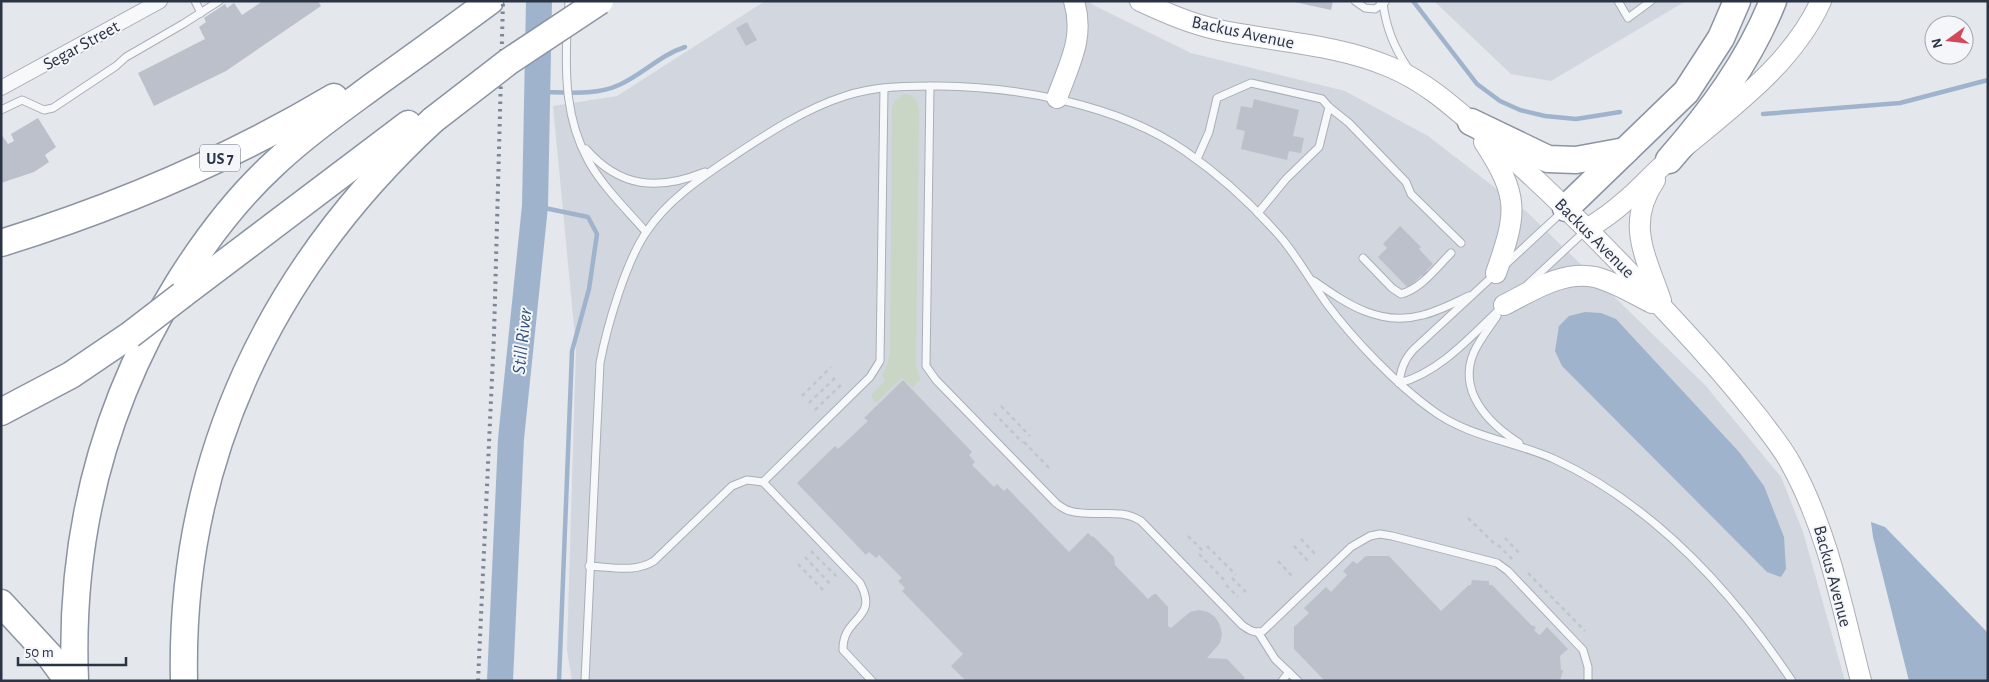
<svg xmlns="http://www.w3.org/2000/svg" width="1989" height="682" font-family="'Alegreya Sans',sans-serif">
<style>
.built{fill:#d2d6de}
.green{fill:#c9d6c5}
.water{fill:#9fb4cc}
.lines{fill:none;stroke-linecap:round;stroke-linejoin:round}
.stream{stroke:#9fb4cc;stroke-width:4.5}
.river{stroke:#9fb4cc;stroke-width:26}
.building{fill:#bbc0ca}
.lane-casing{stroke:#a9aeb7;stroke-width:9}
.street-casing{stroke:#a9aeb7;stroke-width:16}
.secondary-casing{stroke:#a9aeb7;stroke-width:22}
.highway-casing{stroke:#8b94a3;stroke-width:29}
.path{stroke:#c2c5cb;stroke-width:2.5;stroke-dasharray:4 4;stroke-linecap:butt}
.lane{stroke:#f7f8fa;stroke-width:7}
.street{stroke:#f7f8fa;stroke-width:14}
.secondary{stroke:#fff;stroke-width:20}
.highway{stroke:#fff;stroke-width:26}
.rail{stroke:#7d8696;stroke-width:4;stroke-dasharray:2.5 5;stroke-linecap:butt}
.highway-bridge-casing{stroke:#8b94a3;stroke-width:29;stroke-linecap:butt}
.highway-bridge{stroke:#fff;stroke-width:26}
.labels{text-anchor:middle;stroke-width:4;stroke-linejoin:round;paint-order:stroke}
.shield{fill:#f4f6f9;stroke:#676e7b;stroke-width:1}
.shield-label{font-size:16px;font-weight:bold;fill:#2b3445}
.street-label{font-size:18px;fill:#2b3445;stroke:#f4f6f9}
.water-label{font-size:19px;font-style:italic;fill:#34527a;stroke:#f4f6f9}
</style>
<rect width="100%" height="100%" fill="#e4e7ec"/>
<g class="built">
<path d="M765 1H1088L1095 6 1191 53 1345 91 1428 136 1528 213 1705 385 1781 477 1803 532 1845 681H572L567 650 576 347 553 106 617 96Z"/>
<path d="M1434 1H1686L1551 81 1511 74Z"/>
</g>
<path class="green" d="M904 94C915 94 918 101 919 111L916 353V366L920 379 913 388 902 378 876 403 871 395 885 381 882 376 887 365 890 353 892 107 895 101Z"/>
<g class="water">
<path d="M1585 312 1601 313 1616 319 1740 453 1764 486 1784 537 1786 569 1781 577 1767 572 1562 366 1555 351 1559 326 1569 316Z"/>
<path d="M1871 522 1885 527 1988 633V681H1909L1873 537Z"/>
</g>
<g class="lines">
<g class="stream">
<path d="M1413 1 1477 84 1500 101 1520 110 1545 116 1576 119 1620 112"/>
<path d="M538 92C564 92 595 96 619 85 642 75 660 55 685 47"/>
<path d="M1763 114 1900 103 1988 80"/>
<path d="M535 206 588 217 597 234 589 289 572 351 559 681"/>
</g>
<path class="river" d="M500 681 511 439 535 206 539 1"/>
</g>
<g class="building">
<path d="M263 1H318L321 6 226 71 154 106 138 73 205 39 199 27 206 22 204 18 225 4 227 8 234 3 242 15Z"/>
<path d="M1290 1H1333L1331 10Z"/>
<path d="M747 22 757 40 746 46 736 28Z"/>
<path d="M1254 99 1299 110 1293 136 1304 138 1301 153 1289 151 1287 160 1241 149 1245 131 1236 129 1241 106 1252 108Z"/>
<path d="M38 118 56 147 45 155 49 162 34 172 1 183V134L8 144 14 141 11 134Z"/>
<path d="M1400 226 1421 247 1419 249 1433 264 1426 271 1429 274 1424 278 1422 275 1408 288 1378 257 1387 248 1383 244Z"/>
<path d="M903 380 972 452 969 455 975 462 972 465 994 487 997 484 1004 491 1007 488 1069 552 1088 533 1092 537 1093 536 1114 557 1115 565 1148 599 1154 594H1156L1168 607V626L1171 628 1190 612 1199 610 1208 612 1215 617 1220 625 1222 634 1220 643 1207 658 1227 659 1245 678 1242 681H966L951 666 963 654 902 591 905 588 898 581 902 578 879 555 876 558 869 552 866 555 797 483 835 446 838 449 868 421 864 418Z"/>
<path d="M1366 556H1389L1441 611 1469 585H1471L1472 580 1489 581V585H1492L1532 626 1533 625 1536 628 1534 630 1538 634 1540 635 1547 627 1568 649 1560 656 1561 670H1563L1561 678 1558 681H1325L1294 649V627L1309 613 1304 608 1326 587 1331 592 1347 575 1343 571 1353 561 1357 564Z"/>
</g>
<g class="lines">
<g class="lane-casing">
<g id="lane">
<path d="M195 1 201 13"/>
<path d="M1355 1 1365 8 1375 9 1385 2"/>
<path d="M1380 1 1383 3C1386 28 1394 48 1408 68"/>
<path d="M1618 1 1628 18 1651 1"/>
<path d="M568 16 569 1"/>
<path d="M567 32C565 76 566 120 588 160 602 186 626 209 646 232"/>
<path d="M930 86 926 366 936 380 1056 503C1060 506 1065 510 1070 511 1094 518 1119 507 1141 521L1242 625C1249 630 1255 634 1263 631L1351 547 1370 536 1380 534 1392 536 1497 563 1508 571 1583 650 1588 667V681"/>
<path d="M1 110 22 100 44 110 53 108 116 66 126 57 183 24 219 1"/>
<path d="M586 149C620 188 658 191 705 172"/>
<path d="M1197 159 1209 132 1217 98 1251 83 1322 99 1329 107 1349 123 1406 182 1411 194 1461 243"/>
<path d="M1258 213 1286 179 1319 147 1329 107"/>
<path d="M1363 258 1392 288 1401 294C1421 289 1437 267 1451 253"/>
<path d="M1504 266 1562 212"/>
<path d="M1314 281C1347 304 1380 327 1423 315 1439 311 1454 303 1469 296"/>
<path d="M1527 285 1585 231"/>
<path d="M1497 316C1489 328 1480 339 1474 352 1457 391 1488 423 1519 443"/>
<path d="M1399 383C1401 369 1404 360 1413 350L1494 275"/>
<path d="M1399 383C1440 373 1474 333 1504 305"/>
<path d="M763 482 870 377 880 361 884 88"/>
<path d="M589 566C611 567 635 573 654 561L732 486 747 480 763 482 860 583C880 620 842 616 843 650L872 681"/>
<path d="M1258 632 1275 659 1298 681"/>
<path d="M585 681 600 363C607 326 626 261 647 231 667 201 699 179 729 159 765 135 804 109 845 96 875 86 907 86 938 86 1019 87 1117 104 1185 151 1221 176 1254 206 1283 240 1299 260 1312 283 1327 304 1353 339 1397 385 1432 410 1468 437 1514 441 1554 459 1654 505 1732 591 1792 681"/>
<path d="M1282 681 1289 672"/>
</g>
</g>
<g class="street-casing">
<path id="street" d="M1 88 160 1"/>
</g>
<g class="secondary-casing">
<g id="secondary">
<path d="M1140 1C1166 13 1191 24 1219 30 1276 42 1337 44 1390 67 1426 82 1452 106 1481 131 1550 189 1613 254 1674 320 1703 351 1731 383 1758 417 1769 432 1782 447 1791 464 1828 531 1842 607 1861 681"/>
<path d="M1057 98C1069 64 1085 38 1074 1"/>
<path d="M1484 142C1520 197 1517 213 1496 273"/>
<path d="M1655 180C1625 224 1646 256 1661 301"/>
<path d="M1587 229C1600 221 1613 212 1624 202 1640 189 1653 173 1669 160 1723 113 1790 69 1821 1"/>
<path d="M1504 305C1532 291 1563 270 1595 277 1615 282 1634 294 1652 303"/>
</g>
</g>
<g class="highway-casing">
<g id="highway">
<path d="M1471 122 1548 159 1576 160 1625 151"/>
<path d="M1669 160C1711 112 1749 61 1773 1"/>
<path d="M1566 208 1686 92 1721 38 1737 1"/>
<path d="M1 243C117 207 230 159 334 97"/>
<path d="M182 295 408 124"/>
<path d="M1 412 71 375 130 335"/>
<path d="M1 603 49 655 68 681"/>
<path d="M75 681C69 537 103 404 179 282 206 239 236 199 274 164 306 134 342 109 377 83 415 56 452 29 490 1"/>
<path d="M184 681C179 459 272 268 433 120"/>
</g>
</g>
<g class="path">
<path d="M802 396 831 367"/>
<path d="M809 403 838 375"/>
<path d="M1001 406 1030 436"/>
<path d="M815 410 844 382"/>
<path d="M994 413 1023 443"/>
<path d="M1024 442 1052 471"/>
<path d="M1468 518 1497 546"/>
<path d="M1188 536 1203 551"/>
<path d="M1505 538 1519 553"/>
<path d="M1301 539 1315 554"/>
<path d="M1498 545 1515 562"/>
<path d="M1207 546 1236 575"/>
<path d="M1294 546 1308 561"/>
<path d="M811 551 839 579"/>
<path d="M1199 554 1227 583"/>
<path d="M805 557 832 586"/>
<path d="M1278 561 1292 576"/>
<path d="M798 564 825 592"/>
<path d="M1528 573 1585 631"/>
<path d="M1232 578 1246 592"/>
<path d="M1226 585 1238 597"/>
</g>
<use href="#lane" class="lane"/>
<use href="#street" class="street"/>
<use href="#secondary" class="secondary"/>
<use href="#highway" class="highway"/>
<path class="rail" d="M478 681 494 335 503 1"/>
<g class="highway-bridge-casing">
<g id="highway-bridge">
<path d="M433 120 508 62 600 1"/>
<path d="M130 335 182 295"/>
</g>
</g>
<use href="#highway-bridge" class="highway-bridge"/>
</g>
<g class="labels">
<rect class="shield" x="200" y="144.5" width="40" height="27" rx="4"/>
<g class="shield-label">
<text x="220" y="164">US 7</text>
</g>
<g class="street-label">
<text transform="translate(1243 32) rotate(12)" y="6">Backus Avenue</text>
<text transform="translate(81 45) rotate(-29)" y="6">Segar Street</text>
<text transform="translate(1595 238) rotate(45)" y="6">Backus Avenue</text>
<text transform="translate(1833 576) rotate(75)" y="6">Backus Avenue</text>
</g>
<g class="water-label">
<text transform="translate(521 341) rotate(-84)" y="7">Still River</text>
</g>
</g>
<rect width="1989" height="682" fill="none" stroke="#2b3445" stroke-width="5"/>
<g transform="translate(1949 40) rotate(255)"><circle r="24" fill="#f4f6f9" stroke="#a4a8b1"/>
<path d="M0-4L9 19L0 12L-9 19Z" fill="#d1495b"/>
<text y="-8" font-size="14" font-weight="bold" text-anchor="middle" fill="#2b3445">N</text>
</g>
<path d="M18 657v8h108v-8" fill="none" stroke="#2b3445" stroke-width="2.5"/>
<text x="25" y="657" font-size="15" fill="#2b3445" stroke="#f4f6f9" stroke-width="4" paint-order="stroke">50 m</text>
</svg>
